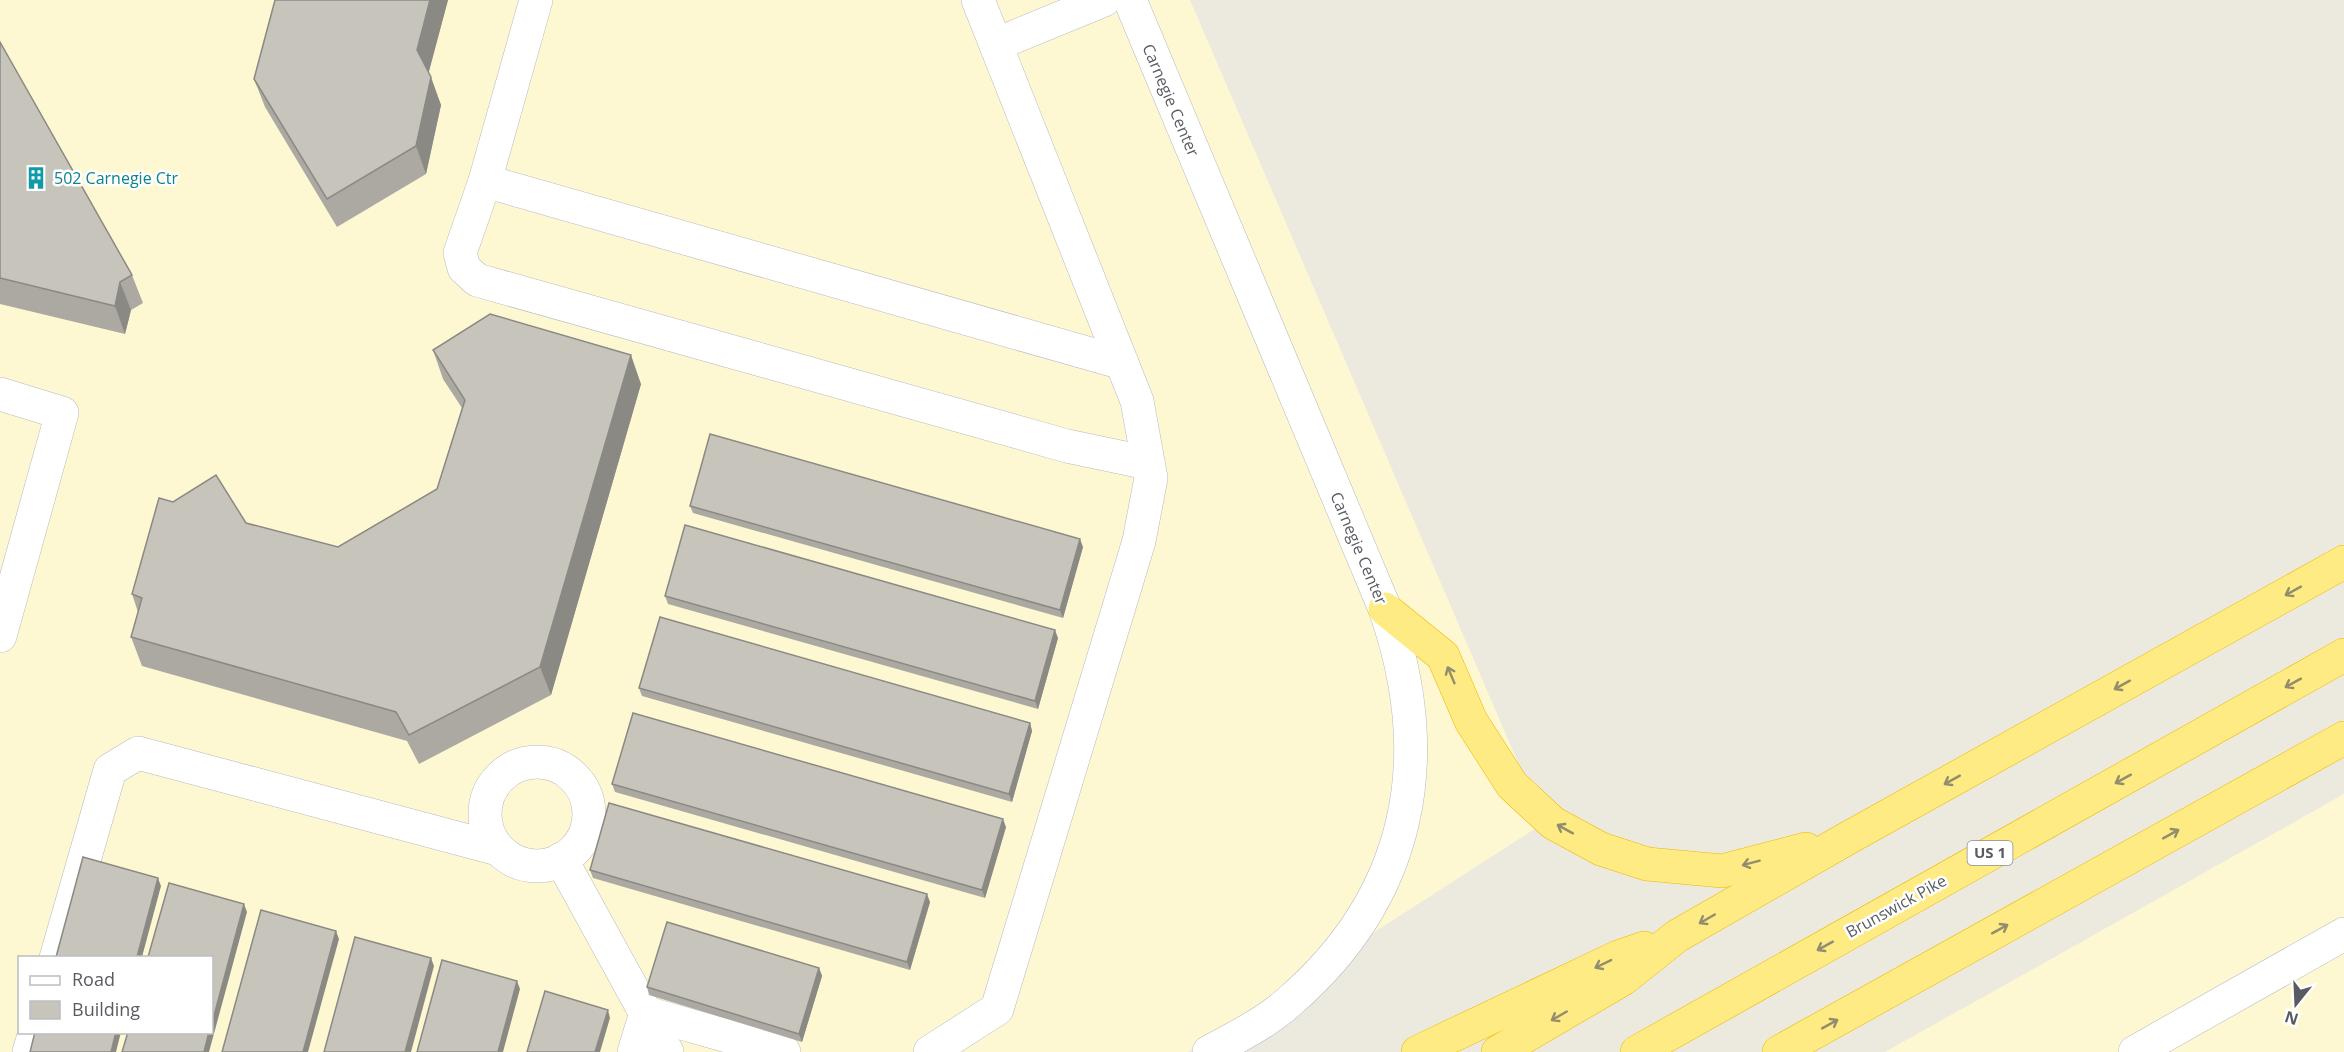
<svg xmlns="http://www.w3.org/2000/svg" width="2344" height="1052" font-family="'Open Sans',sans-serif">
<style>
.commercial{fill:#fef8d2;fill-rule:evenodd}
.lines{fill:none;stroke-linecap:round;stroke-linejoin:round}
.minor-casing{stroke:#b7b9bf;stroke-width:34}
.highway-casing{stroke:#ebb800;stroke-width:34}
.minor{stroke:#fff;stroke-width:33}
.highway{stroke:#ffeb83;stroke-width:33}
.wall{fill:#aba9a2}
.shaded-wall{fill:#8b8984}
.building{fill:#c7c4bc;stroke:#8b8984;stroke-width:1.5}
.oneway{stroke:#928d6d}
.labels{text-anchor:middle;stroke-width:5;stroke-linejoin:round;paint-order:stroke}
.shield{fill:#fff;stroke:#8a8c90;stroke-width:1.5}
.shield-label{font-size:15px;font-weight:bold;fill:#585b61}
.street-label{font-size:16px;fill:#585b61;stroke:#fff}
.culture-label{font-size:16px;fill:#0d838f;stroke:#fff;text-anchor:start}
</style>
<rect width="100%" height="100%" fill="#eceadf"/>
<g class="commercial">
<path d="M0 0H1190L1544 823 1188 1052H0ZM20 958H212V1032H20Z"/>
<path d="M2344 794V1052H1885L2053 958Z"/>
</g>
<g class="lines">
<g class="minor-casing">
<g id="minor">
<path d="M536 0 485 181 1122 363"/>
<path d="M1130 0 1385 609C1437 758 1412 895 1290 1001 1267 1022 1237 1037 1209 1052"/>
<path d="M997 44 1104 0"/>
<path d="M485 181 460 253 464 268 477 280 1067 446 1148 463"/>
<path d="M0 394 62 413 0 636"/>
<circle cx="537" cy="814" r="52"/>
<path d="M561 859 667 1052"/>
<path d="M56 958 110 770 138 753 498 849"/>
<path d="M29 1052 35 1032"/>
<path d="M634 1052 646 1013 784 1052"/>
<path d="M930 1052 997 1009 1139 541 1151 478 1137 401 978 0"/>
<path d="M2135 1052 2344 934"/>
</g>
</g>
<g class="highway-casing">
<g id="highway">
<path d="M1385 609 1443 656 1471 721 1512 785 1553 823 1601 849 1647 864 1722 871 1806 849"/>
<path d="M1418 1052 1618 957 1644 948"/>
<path d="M1498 1052 1623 979 1677 936 1848 838 2344 562"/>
<path d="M1637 1052 2344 655"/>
<path d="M1779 1052 2344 738"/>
</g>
</g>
<use href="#minor" class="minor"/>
<use href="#highway" class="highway"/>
</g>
<g class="wall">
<path d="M275 0H448L428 73 441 105 426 174 337 227 265 107 254 79Z"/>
<path d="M0 42 132 275 143 303 131 310 125 334 0 304Z"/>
<path d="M433 350 641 384 551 695 419 764 407 741 142 666 131 637 138 612 132 594 246 523 338 547 437 489 462 408 443 379Z"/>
<path d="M690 506 1083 547 1063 618 693 513Z"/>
<path d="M665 596 1058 638 1038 709 668 604Z"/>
<path d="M639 688 1030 723 1032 731 1012 802 642 696Z"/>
<path d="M612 784 1006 827 985 898 615 792Z"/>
<path d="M590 870 930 902 910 970 593 878Z"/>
<path d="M819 968 822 976 802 1042 649 995 647 987Z"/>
</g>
<g class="shaded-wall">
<path d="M430 0H448L427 79 417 50Z"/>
<path d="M431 77 441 105 426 174 416 146Z"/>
<path d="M120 282 131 310 125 334 115 306Z"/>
<path d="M631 355 641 384 551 695 540 667Z"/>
<path d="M1080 539 1083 547 1063 618 1060 610Z"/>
<path d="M1055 630 1058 638 1038 709 1035 701Z"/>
<path d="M1030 723 1032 731 1012 802 1009 794Z"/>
<path d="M1003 819 1006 827 985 898 982 890Z"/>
<path d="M158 878 161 886 142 957H137Z"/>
<path d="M927 894 930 902 910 970 907 962Z"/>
<path d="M244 904 247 912 209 1052H204L209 1032H212V1023Z"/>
<path d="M336 931 339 939 308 1052H303Z"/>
<path d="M431 958 434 966 411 1052H405Z"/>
<path d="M819 968 822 976 802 1042 799 1034Z"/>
<path d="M517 981 520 989 503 1052H498Z"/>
<path d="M608 1010 610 1018 600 1052H595Z"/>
<path d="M116 1032H121L116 1052H111Z"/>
</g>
<g class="building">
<path d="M275 0H430L417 50 431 77 416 146 327 199 254 79Z"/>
<path d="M0 42 132 275 120 282 115 306 0 278Z"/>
<path d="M490 314 631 355 540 667 409 735 396 712 131 637 142 598 132 594 159 498 173 502 216 475 246 523 338 547 437 489 465 400 433 350Z"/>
<path d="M710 434 1080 539 1060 610 690 506Z"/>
<path d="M685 525 1055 630 1035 701 665 596Z"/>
<path d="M660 617 1030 723 1009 794 639 688Z"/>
<path d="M633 713 1003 819 982 890 612 784Z"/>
<path d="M609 803 927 894 907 962 590 870Z"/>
<path d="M83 857 158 878 137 957H56Z"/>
<path d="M169 883 244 904 212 1023V957H148Z"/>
<path d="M261 910 336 931 303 1052H222Z"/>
<path d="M667 922 819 968 799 1034 647 987Z"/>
<path d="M355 937 431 958 405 1052H324Z"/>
<path d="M442 960 517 981 498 1052H417Z"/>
<path d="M545 991 608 1010 595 1052H527Z"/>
<path d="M35 1032H116L111 1052H30Z"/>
<path d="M128 1032H209L204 1052H122Z"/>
</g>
<defs><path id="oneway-shaft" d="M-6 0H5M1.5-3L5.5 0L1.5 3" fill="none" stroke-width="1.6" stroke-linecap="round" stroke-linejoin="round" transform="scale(1.5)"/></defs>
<g class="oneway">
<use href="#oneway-shaft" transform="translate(2293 591) rotate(151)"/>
<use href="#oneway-shaft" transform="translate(1451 675) rotate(-113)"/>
<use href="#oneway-shaft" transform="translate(2293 683) rotate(151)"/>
<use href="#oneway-shaft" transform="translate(2122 685) rotate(151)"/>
<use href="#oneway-shaft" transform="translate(2123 779) rotate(151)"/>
<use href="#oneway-shaft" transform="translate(1952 780) rotate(151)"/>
<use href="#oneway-shaft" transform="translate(1565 829) rotate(-151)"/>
<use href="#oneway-shaft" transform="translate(2171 834) rotate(-29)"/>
<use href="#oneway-shaft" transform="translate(1751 863) rotate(165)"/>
<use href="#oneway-shaft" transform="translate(1707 919) rotate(150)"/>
<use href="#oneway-shaft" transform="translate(2000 929) rotate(-29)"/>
<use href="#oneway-shaft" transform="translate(1825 946) rotate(151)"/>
<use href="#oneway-shaft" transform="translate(1603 964) rotate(154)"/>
<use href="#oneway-shaft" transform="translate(1559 1016) rotate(150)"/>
<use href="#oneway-shaft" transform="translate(1830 1024) rotate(-29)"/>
</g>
<defs>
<g id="building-bare" transform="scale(1.8)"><path d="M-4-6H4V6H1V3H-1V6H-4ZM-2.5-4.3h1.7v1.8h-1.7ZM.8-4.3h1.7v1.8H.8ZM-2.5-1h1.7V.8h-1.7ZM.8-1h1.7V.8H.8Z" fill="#0f9aa8" stroke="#fff" stroke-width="2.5" paint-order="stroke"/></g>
</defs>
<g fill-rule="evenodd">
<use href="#building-bare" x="36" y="178"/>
</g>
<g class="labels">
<rect class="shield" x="1967.5" y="841" width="45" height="24" rx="4.5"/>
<g class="shield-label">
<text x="1990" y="858">US 1</text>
</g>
<g class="street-label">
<text transform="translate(1171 100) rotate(67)" y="6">Carnegie Center</text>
<text transform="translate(1359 548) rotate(67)" y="6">Carnegie Center</text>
<text transform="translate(1896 906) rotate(-29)" y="6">Brunswick Pike</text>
</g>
<g class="culture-label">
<text x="54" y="184">502 Carnegie Ctr</text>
</g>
</g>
<rect x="18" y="956" width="195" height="78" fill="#ffffff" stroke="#bcbdc0" stroke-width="1.5"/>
<rect x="30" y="976" width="30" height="9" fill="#ffffff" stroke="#bcbdc0" stroke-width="1.5"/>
<text x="72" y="986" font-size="18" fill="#585b61">Road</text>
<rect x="30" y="1001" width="30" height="18" fill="#c7c4bc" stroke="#bcbdc0" stroke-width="1.5"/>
<text x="72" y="1016" font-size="18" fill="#585b61">Building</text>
<g transform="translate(2296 1004) rotate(198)" stroke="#ffffff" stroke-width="4.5" paint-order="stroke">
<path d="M0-4.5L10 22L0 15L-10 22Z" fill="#585b61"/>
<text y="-9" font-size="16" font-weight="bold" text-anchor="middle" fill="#585b61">N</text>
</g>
</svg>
